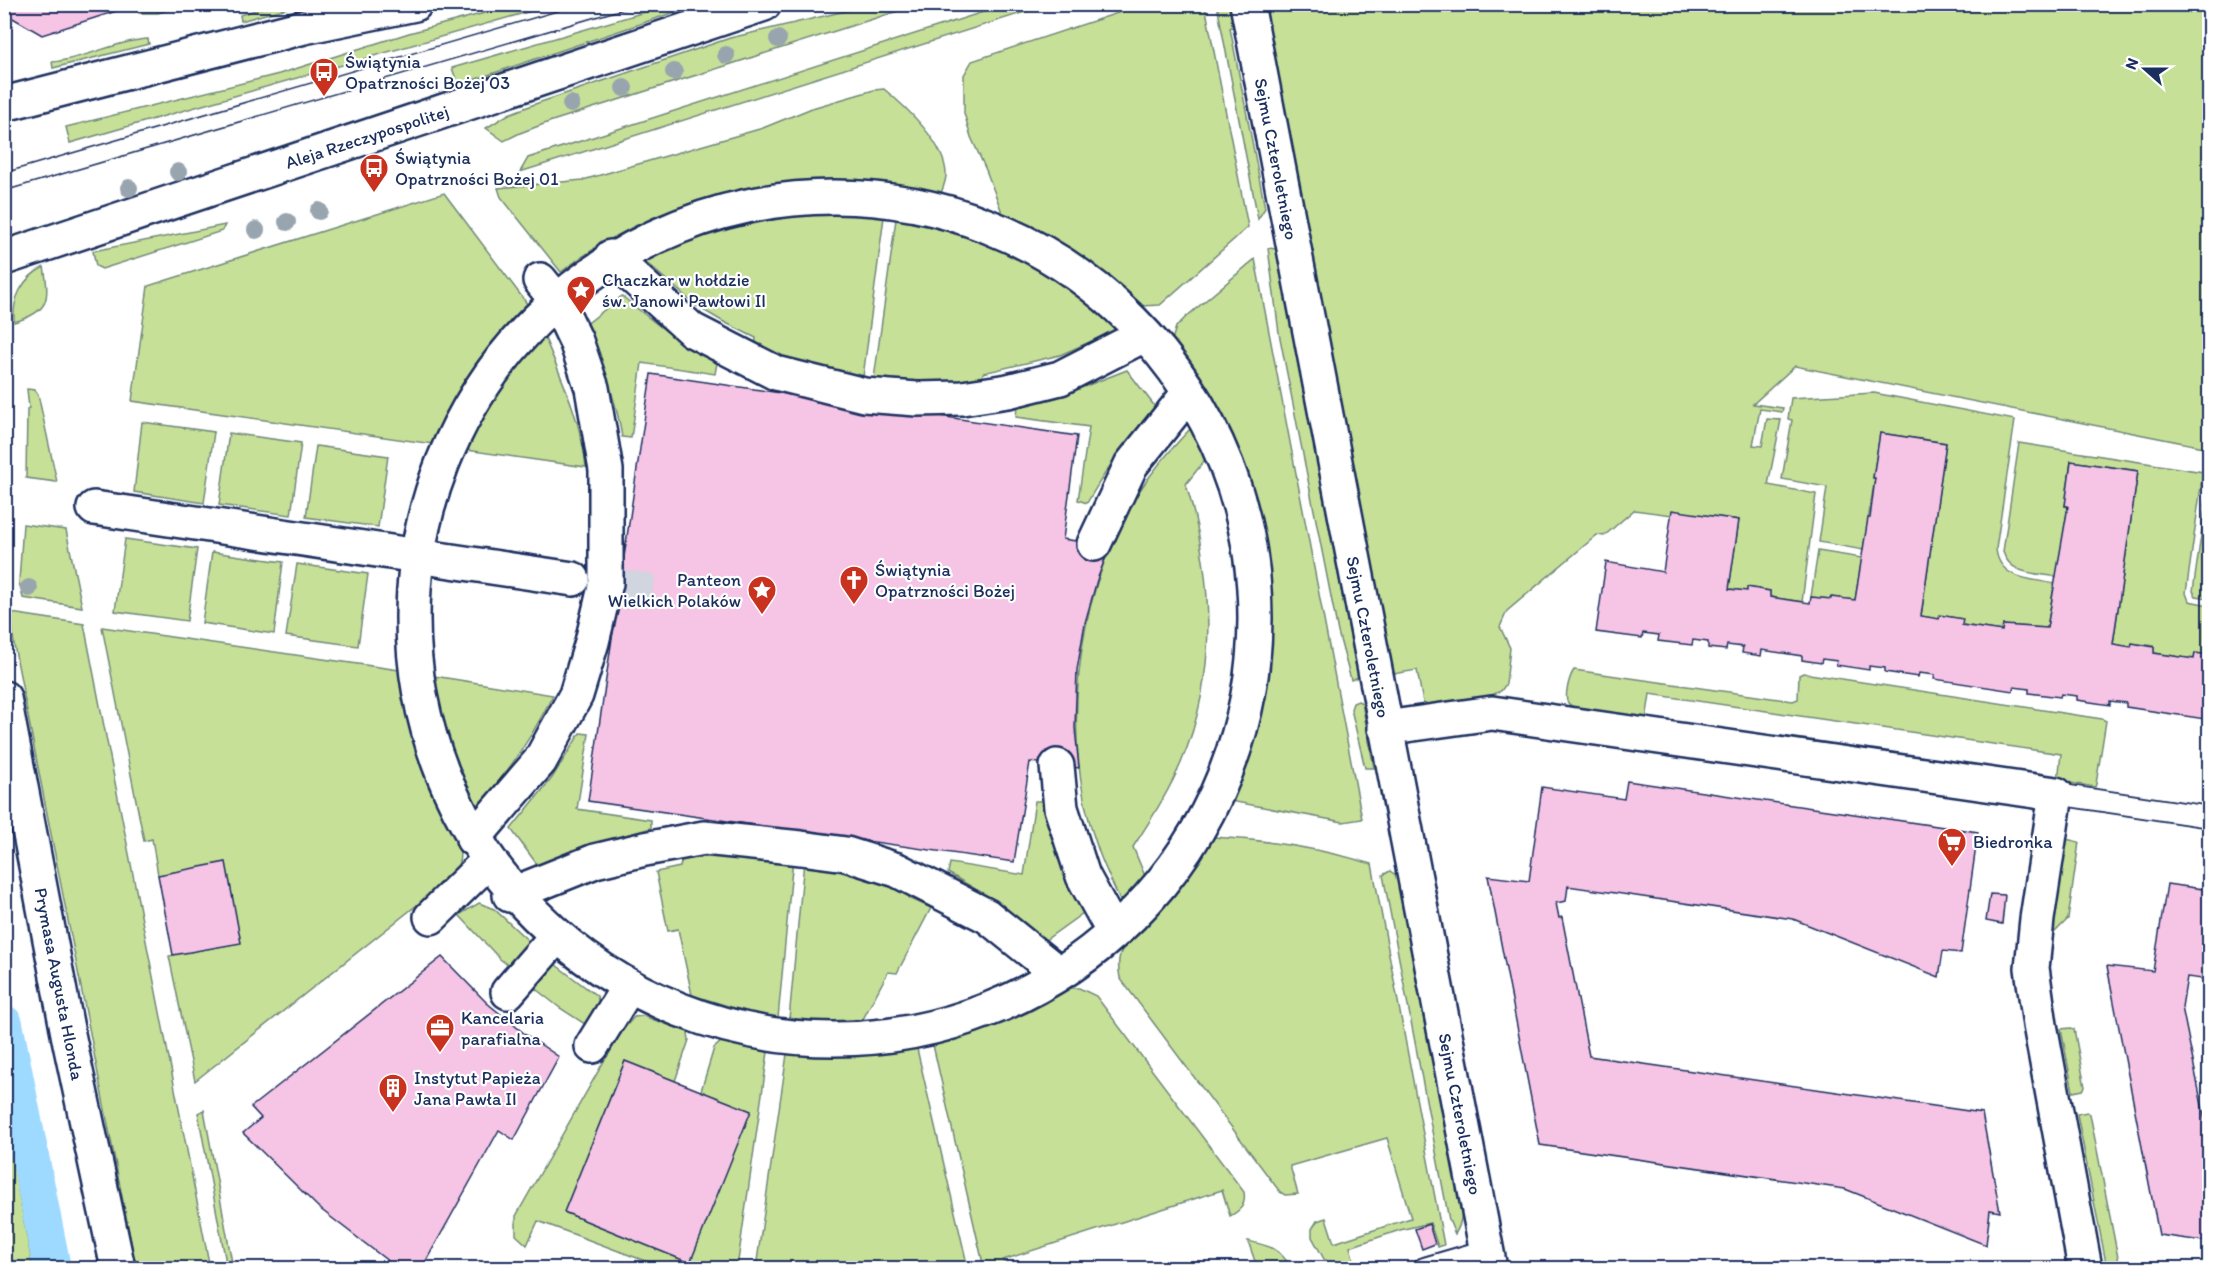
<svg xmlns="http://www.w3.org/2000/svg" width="2214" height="1273" font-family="Itim,sans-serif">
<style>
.green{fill:#c7e097;stroke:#71887a;stroke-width:1.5}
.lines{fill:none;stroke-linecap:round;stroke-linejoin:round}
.canal{stroke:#9edaff;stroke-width:38}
.building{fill:#f6c4e5;stroke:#1b2f5e;stroke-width:1.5}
.street-tunnel{stroke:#d1d5df;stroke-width:33;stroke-dasharray:33 16;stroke-linecap:butt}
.lane-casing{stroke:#1b2f5e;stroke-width:24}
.street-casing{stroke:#1b2f5e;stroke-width:38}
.secondary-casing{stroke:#1b2f5e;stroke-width:38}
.lane{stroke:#fff;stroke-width:20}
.street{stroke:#fff;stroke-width:33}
.secondary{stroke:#fff;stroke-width:33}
.tram{stroke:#1b2f5e;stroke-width:1.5}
.tree{fill:#99a5ae}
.labels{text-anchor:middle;stroke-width:4.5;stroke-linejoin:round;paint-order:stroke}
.poi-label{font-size:18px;fill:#1b2f5e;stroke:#fff;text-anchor:start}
.street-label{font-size:18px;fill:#1b2f5e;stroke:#fff}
</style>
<rect width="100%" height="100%" fill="#fff"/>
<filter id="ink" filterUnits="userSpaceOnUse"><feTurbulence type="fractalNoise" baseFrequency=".0167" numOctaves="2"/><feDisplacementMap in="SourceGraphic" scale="12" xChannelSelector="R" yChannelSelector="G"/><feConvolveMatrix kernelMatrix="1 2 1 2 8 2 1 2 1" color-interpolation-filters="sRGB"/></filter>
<g filter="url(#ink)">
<g class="green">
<path d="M274 4 298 5 241 21 240 15Z"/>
<path d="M1008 4 1047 5 520 172 528 158Z"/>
<path d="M154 5V4L185 5 158 13H139L138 9Z"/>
<path d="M515 5H552L70 143 66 127 279 74 409 33Z"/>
<path d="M669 5H696L458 85 452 68Z"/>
<path d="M871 5H917L552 121 520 133 504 141 486 128 509 114 535 104 730 38Z"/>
<path d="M1142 5H1205L1248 227 1160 305 1141 306 1130 294 1049 235 1003 215 986 170 971 137 964 113V75L972 61Z"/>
<path d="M1217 5H1230L1234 26 1230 28 1265 208 1258 219Z"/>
<path d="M1264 5H2209V448L1795 366 1753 404 1783 408 1782 412 1760 409 1753 445 1762 446 1767 419 1781 420 1768 485 1816 494 1802 602 1770 597V591L1748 588 1747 591 1729 589 1739 520 1673 511 1672 515 1634 510 1604 536 1597 535 1507 611 1500 627 1510 648 1506 684 1501 691 1487 697 1424 708 1417 670 1393 674Z"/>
<path d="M148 39 149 44 53 68 52 62C85 59 115 41 148 39Z"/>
<path d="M884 89C906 107 946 144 946 175 946 181 943 188 941 193 809 159 669 190 561 272L501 197 498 188 583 180 763 128 812 108 874 90Z"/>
<path d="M444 193 528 305C486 344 455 393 433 444L132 401 148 286Z"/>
<path d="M843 214 884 217 863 377 795 366 777 360V355L755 351 756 338 722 321 698 307 643 260C665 251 687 241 709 234 752 219 797 215 843 214Z"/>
<path d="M896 219C913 222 931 224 947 229 1013 250 1067 282 1117 330L1060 355 983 373 982 380 907 384 874 379Z"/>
<path d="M225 225 222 231 102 269 96 266 93 251Z"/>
<path d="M1268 248 1276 249 1358 677 1351 680 1338 632 1279 333Z"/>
<path d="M1255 259 1362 819 1343 822 1230 801C1270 710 1279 612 1257 515 1253 495 1248 473 1240 454 1224 413 1199 376 1172 340L1176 327 1186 317Z"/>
<path d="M44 267C50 300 49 312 14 322 12 299 22 278 44 267Z"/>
<path d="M622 296C652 321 682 345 717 363L715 374 642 363 631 438 622 437C616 397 601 361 584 326Z"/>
<path d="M544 336C561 377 582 422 586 467L466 450C486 406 511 370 544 336Z"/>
<path d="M1127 370 1156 408C1128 437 1107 468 1087 503L1078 500 1089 427 1016 417 1017 407 1055 398Z"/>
<path d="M27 389 35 390 38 394 57 482 26 478 27 409 29 408Z"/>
<path d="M1874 393 2015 420 1996 549C1999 580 2031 579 2056 584L2054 586 2047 628 2003 625 2002 631 1962 625V619L1940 615 1939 619 1921 616 1946 443 1880 433 1873 477 1875 478 1863 550 1819 542 1827 487 1782 479 1792 420 1788 419 1791 398Z"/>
<path d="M142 422 214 432 204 503 134 492Z"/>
<path d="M1191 428 1205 460 1186 484C1213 575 1219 674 1181 763 1168 793 1151 820 1133 847L1145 876 1121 903C1114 886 1105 869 1099 852 1059 744 1074 603 1132 503 1148 476 1169 451 1191 428Z"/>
<path d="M229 433 301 443 291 515 219 505Z"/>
<path d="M2019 443 2203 472 2186 593 2189 601 2209 605V655L2195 653 2194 659 2154 653V646L2132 643 2131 647 2113 644 2138 471 2071 461 2065 506H2068L2057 577C2036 573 2010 575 2003 552Z"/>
<path d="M316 446 388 456 378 527 306 517Z"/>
<path d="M2209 480 2210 598H2209L2196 596 2193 591Z"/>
<path d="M23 524 66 530 82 607 23 598 19 582Z"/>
<path d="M125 539 197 549 187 621 115 611Z"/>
<path d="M1818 551 1862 558 1855 600 1832 597 1831 599 1811 597Z"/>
<path d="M212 552 283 562 274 634 202 623Z"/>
<path d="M297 564 368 574 358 646 286 636Z"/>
<path d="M11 613 84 624 210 1268H136L14 645Z"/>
<path d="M102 627 399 670C404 711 414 752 430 790 438 807 454 831 459 848 462 859 457 870 451 878L195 1081 169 956 240 943 225 863 158 875 152 839 144 841Z"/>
<path d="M1574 670 1793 701 1798 699 1799 675 1803 673 2102 719 2106 721 2096 784 2095 787 2058 781 2061 754 1650 694 1646 720 1574 708C1572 706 1568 704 1567 701 1565 694 1569 677 1574 670Z"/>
<path d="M434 676 553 695C532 737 508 774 476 808 457 765 439 723 434 676Z"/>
<path d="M1358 701 1362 703 1374 768H1365L1351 709 1353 703Z"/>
<path d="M580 733 589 734 577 809 651 820V828L588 846 539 867 511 829 552 778Z"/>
<path d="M1035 801H1044C1053 840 1066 877 1083 913L1044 941 991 898 948 873 950 863 1024 875Z"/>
<path d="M1213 837C1266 840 1320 848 1372 864L1444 1245 1438 1247 1430 1223 1400 1230 1350 1247 1356 1268H1335L1324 1259 1312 1237V1229L1317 1221 1326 1218 1334 1243 1411 1218 1387 1138 1290 1166 1298 1194 1285 1195 1280 1192 1120 978C1118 968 1117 956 1124 946 1129 937 1141 932 1148 924 1172 896 1194 868 1213 837Z"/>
<path d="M2066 839 2079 842 2068 919 2054 933 2051 940Z"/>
<path d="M729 854 793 858 778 1018 757 1015 692 995 678 929 668 931 656 872 680 867 682 858Z"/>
<path d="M804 861 835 864 909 890V898L931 908 897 973 888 972 862 1021 829 1022 789 1019Z"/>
<path d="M1390 871 1397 876 1425 1026 1460 1187C1461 1203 1465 1220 1455 1234L1449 1220 1383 875Z"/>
<path d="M479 903 494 909 535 947 514 970 500 959 459 915Z"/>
<path d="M548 959 597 996 600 1007 591 1028 560 1008 528 983Z"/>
<path d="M1068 988H1079L1096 996 1244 1192C1246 1205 1241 1210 1230 1216L1222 1190 1003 1260 1006 1268H984L933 1045 970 1035 1007 1022 1059 991Z"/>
<path d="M643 1016 688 1032 689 1040 675 1081 625 1061 564 1212 690 1263 701 1091 714 1048 721 1042 768 1052 737 1268H675L656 1265 538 1221 527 1245 516 1235V1216L620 1033 634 1017Z"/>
<path d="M2071 1028 2074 1029 2085 1087 2083 1090 2073 1092 2061 1029Z"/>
<path d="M917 1049 968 1268H756L787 1054C831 1058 873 1056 917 1049Z"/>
<path d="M204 1110 233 1268H227L198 1113Z"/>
<path d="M2087 1112 2090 1114 2120 1268H2107L2077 1114Z"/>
<path d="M5 1121 33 1268H5Z"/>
<path d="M1248 1241C1273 1247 1277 1247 1292 1268H1255L1257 1267Z"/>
</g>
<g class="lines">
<path class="canal" d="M4 1024 52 1268"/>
</g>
<g class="building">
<path d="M4 4H138L42 35 4 13Z"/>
<path d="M651 374 1077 436 1063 539 1110 546 1097 580 1085 623 1077 670 1075 728 1079 768 1030 762 1014 862 588 801Z"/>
<path d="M1880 433 1946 443 1921 616 1939 619 1940 615 1963 619 1962 625 2002 631 2003 625 2047 628 2068 506H2065L2071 461 2138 471 2113 644 2131 647 2132 643 2154 647V653L2194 659 2195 653 2210 655V715H2206L2205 719 2126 707V703L2110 701V705L2077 700V696L2061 694 2060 697 2029 693V689L2014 687 2013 691 1934 679 1935 675 1919 673 1918 677 1885 672V668L1869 666V670L1836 665 1837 661 1822 659 1821 663 1802 660V656L1762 650 1761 656 1742 653 1743 647 1727 645 1726 650 1708 648V642L1693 640 1692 645 1658 641 1659 635 1643 633 1642 638 1596 632 1606 562 1663 572 1672 510 1739 520 1729 589 1747 591V587L1770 591V597L1810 603 1811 597 1831 599V597L1855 600 1868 518H1870L1875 478H1873Z"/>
<path d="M1627 781 1978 832 1961 953 1943 951 1939 977 1793 919 1568 886 1566 901 1556 903 1559 918 1562 917 1589 1056 1982 1113 2000 1212 1990 1210 1986 1245 1845 1189 1540 1145 1488 876 1529 881 1542 787 1624 799Z"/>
<path d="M226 862 241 943 173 955 158 875Z"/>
<path d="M2167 884 2210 890V980L2187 977 2182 1007 2210 1145V1242L2159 1235 2107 966 2153 971Z"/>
<path d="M1990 894 2005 895 2002 924 1986 921Z"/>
<path d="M442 957 487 1003 525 1034 559 1057 514 1140 499 1130 422 1268H397L319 1208 243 1133 261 1118 251 1107Z"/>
<path d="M625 1061 751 1111 690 1263 564 1212Z"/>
<path d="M1429 1224 1435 1244 1422 1249 1415 1229Z"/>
</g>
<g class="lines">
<path class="street-tunnel" d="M620 586 665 593"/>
<g class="lane-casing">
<g id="lane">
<path d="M2056 794 2210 817"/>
<path d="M1424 1268 1486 1250"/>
</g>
</g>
<g class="street-casing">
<g id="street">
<path d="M1247 4 1490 1268"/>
<circle cx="834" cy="618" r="421"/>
<path d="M611 257 692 330 776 373 864 395 917 399 962 398 1008 391 1060 378 1144 335"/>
<path d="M94 508 573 579"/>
<path d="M1094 544 1131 465 1188 394"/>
<path d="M4 698 68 1034 118 1268"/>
<path d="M1385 728 1492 713 2056 794 2037 919 2032 968 2040 1025 2085 1268"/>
<path d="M1057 766 1061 808 1083 876 1113 931"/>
<path d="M473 839 540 761 576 695 592 642 606 583V470L592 388 576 341 557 301 540 280"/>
<path d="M510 895 595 861 645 849 704 838 801 848 846 854 897 870 987 916 1058 973"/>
<path d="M431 917 488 861"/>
<path d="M508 992 554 939"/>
<path d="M592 1046 629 986"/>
</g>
</g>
<g class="secondary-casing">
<g id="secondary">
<path d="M4 104 304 27 415 4"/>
<path d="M4 258 764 4"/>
</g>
</g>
<use href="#lane" class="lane"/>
<use href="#street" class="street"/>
<use href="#secondary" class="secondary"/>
<g class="tram">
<path d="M4 173 581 4"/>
<path d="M4 191 640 4"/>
</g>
</g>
<g class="tree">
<circle cx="778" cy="39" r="9"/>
<circle cx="726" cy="55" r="9"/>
<circle cx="674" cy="72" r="9"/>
<circle cx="624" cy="88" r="9"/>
<circle cx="571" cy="104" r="9"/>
<circle cx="178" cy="172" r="9"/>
<circle cx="129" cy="188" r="9"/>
<circle cx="319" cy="211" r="9"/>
<circle cx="287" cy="222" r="9"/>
<circle cx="256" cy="230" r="9"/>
<circle cx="29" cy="588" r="9"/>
</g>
</g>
<defs>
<g id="bus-pin" transform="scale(1.5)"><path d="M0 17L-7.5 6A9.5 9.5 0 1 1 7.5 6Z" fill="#c8321e" stroke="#fff"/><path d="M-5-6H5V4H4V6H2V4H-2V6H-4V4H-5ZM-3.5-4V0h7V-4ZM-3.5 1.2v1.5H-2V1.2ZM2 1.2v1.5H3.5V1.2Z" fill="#fff"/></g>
<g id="sight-pin" transform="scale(1.5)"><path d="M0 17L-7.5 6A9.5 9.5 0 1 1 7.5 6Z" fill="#c8321e" stroke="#fff"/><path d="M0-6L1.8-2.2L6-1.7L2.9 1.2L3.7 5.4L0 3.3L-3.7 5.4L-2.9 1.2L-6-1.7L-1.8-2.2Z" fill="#fff"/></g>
<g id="church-pin" transform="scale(1.5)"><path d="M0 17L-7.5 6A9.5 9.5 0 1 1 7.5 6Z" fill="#c8321e" stroke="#fff"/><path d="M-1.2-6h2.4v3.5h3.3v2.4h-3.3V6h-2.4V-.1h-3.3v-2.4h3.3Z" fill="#fff"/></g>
<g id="supermarket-pin" transform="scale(1.5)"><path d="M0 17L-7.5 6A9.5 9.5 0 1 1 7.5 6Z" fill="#c8321e" stroke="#fff"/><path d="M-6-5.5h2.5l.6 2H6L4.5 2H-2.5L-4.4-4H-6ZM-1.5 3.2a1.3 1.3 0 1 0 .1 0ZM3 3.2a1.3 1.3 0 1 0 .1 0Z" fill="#fff"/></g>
<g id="office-pin" transform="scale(1.5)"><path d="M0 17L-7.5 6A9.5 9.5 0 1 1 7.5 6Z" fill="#c8321e" stroke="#fff"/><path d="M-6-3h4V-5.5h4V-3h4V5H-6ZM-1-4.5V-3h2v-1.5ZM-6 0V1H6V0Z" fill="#fff"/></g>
<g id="building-pin" transform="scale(1.5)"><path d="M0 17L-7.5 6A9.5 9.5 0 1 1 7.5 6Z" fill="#c8321e" stroke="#fff"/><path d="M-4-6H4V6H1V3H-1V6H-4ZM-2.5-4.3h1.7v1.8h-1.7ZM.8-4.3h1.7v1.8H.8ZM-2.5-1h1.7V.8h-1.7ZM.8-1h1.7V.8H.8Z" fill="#fff"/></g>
</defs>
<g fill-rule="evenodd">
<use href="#bus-pin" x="324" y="72"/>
<use href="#bus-pin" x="374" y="168"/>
<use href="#sight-pin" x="581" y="290"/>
<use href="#church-pin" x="854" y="580"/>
<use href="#sight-pin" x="762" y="590"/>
<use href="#supermarket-pin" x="1952" y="842"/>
<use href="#office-pin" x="440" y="1028"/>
<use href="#building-pin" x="393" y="1088"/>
</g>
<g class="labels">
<g class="poi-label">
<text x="345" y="68">Świątynia<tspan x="345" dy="21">Opatrzności Bożej 03</tspan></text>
<text x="395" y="164">Świątynia<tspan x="395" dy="21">Opatrzności Bożej 01</tspan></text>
<text x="602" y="286">Chaczkar w hołdzie<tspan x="602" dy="21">św. Janowi Pawłowi II</tspan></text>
<text x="875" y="576">Świątynia<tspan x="875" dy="21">Opatrzności Bożej</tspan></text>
<text x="741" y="586" text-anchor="end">Panteon<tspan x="741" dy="21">Wielkich Polaków</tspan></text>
<text x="1973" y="848">Biedronka</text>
<text x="461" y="1024">Kancelaria<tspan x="461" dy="21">parafialna</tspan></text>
<text x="414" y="1084">Instytut Papieża<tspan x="414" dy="21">Jana Pawła II</tspan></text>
</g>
<g class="street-label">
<text transform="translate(367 137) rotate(-18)" y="6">Aleja Rzeczypospolitej</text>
<text transform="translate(1276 159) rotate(79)" y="6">Sejmu Czteroletniego</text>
<text transform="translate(1368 637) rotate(79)" y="6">Sejmu Czteroletniego</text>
<text transform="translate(59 984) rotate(79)" y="6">Prymasa Augusta Hlonda</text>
<text transform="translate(1460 1114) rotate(79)" y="6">Sejmu Czteroletniego</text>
</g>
</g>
<rect width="2214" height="1273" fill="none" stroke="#fff" stroke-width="24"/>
<rect x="12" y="12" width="2190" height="1249" fill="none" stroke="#1b2f5e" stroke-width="2" filter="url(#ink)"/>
<g transform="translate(2145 69) rotate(291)" stroke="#ffffff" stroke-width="4.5" paint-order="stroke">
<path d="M0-4.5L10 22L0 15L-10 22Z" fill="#1b2f5e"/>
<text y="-9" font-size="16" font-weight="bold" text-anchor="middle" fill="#1b2f5e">N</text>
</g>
</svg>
